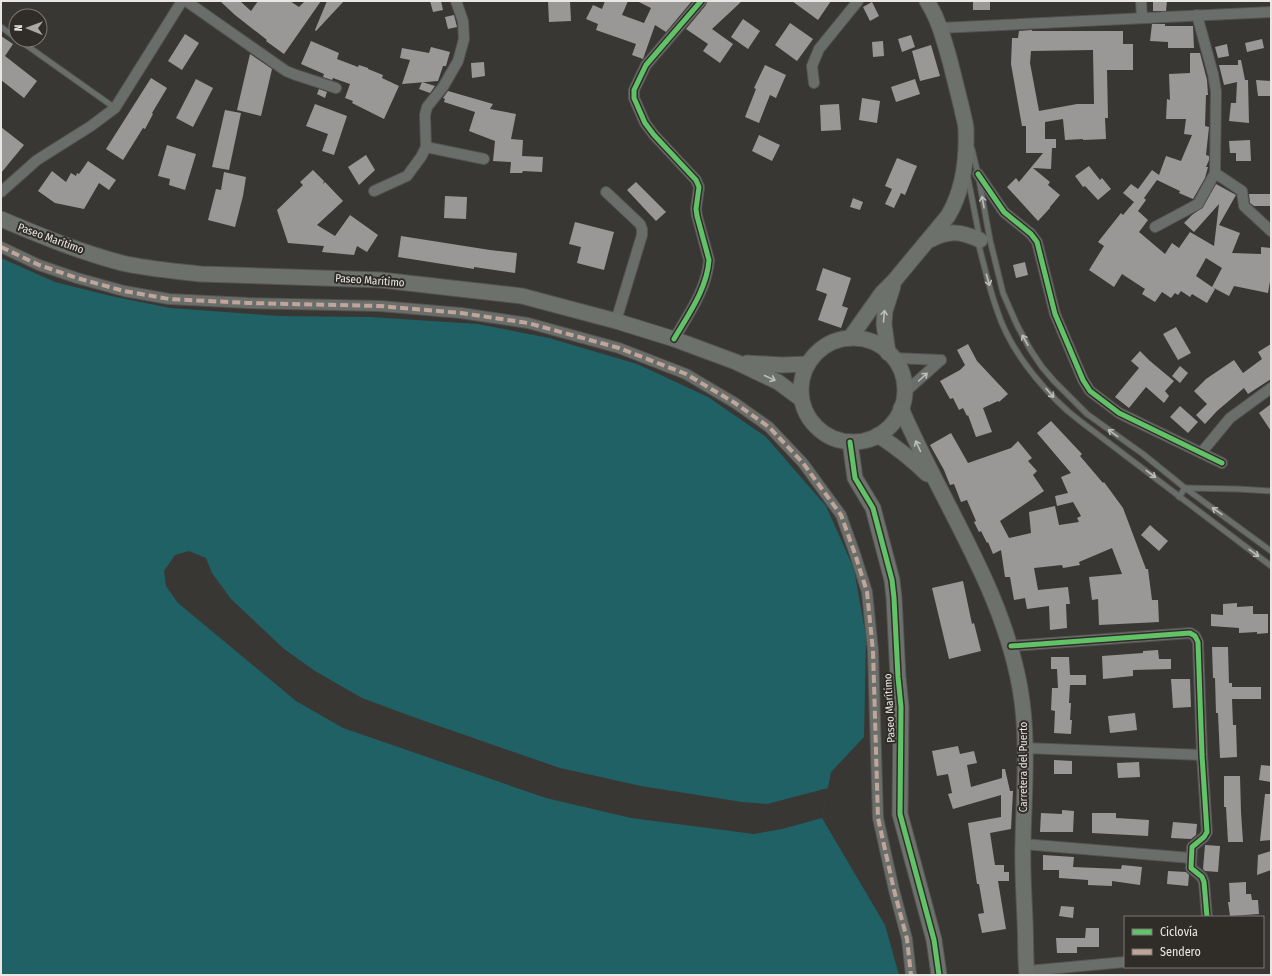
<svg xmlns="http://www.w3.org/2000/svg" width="1272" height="976" font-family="'Fira Sans Condensed',sans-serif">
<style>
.water{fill:#1f6165}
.pier{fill:#393734}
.building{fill:#9a9896;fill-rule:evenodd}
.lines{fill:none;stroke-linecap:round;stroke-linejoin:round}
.lane-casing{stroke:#545351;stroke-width:7}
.street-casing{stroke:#545351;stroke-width:12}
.secondary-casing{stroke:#545351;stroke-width:17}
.lane{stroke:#6a6e6a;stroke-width:5}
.street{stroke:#6a6e6a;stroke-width:10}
.secondary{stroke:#6c716b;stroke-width:15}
.quiet{stroke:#c0a59a;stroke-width:4;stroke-dasharray:8 4;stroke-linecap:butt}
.cycleway-casing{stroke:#302d29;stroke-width:8}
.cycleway{stroke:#61c268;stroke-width:5}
.oneway{stroke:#bdbcb9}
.oneway2{stroke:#bdbdba}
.labels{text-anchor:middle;stroke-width:4;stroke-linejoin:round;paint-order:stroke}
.street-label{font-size:11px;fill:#e9e6e4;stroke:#302d29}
</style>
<rect width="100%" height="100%" fill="#393734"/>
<path class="water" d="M1 258 55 282 111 296 170 308 279 316 370 317 478 324 549 338 637 364 708 397 766 437 826 506 854 569 866 637 864 737 831 772 822 818 885 925 899 975H1Z"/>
<path class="pier" d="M189 551 206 558 212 573 231 599 284 649 315 671 362 698 416 718 560 768 641 786 742 802 767 804 828 788 822 818 782 829 754 834 631 818 546 798 343 728 296 701 178 603 166 586 164 571 175 555Z"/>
<g class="building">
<path d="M220 1H240L251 11 258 1H290L299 7 305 1H321L284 54 266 41 267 40 235 15Z"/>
<path d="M327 1H344L316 31 315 30Z"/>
<path d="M430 1H441L443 10 433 12Z"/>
<path d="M548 1H570L571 21 549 22Z"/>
<path d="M605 1H628L622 15 644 23 651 8 637 1H692L666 32 655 25 643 59 632 55 636 44 596 30 598 24 586 19 593 5 602 9Z"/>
<path d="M707 1H742L712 29 733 44 720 63 703 51 708 44 686 29 706 5Z"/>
<path d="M792 1H831L818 20Z"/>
<rect x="973" y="1" width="17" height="9"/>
<path d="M1153 1H1167L1166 11H1153Z"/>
<path d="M872 2 879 16 870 21 863 7Z"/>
<path d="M454 15 457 27 448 29 445 17Z"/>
<path d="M743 19 760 31 748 49 731 37Z"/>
<path d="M790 23 813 39 797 61 775 45Z"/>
<path d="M1152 24H1165V26H1193L1194 48H1168V42L1150 41Z"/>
<path d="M1032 30V31H1123V44H1133V70H1107L1108 118H1105L1106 139 1083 140V139L1065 140 1063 119 1045 122V139H1056V148H1052L1051 169 1033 168 1050 182 1048 185 1060 195 1050 207V208L1038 221 1007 187 1016 178 1019 182 1043 153H1026V126H1022L1011 64 1012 38H1018L1019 31ZM1093 50 1094 104H1077L1039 111 1030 63 1031 51Z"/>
<path d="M185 34 199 43 182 70 168 61Z"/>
<path d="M911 35 915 47 902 52 898 39Z"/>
<path d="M1 36 13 44 5 56 37 81 24 98 1 80Z"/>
<path d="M1262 39 1264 48 1247 52 1245 43Z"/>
<path d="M311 41 339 53 337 59 358 67 359 65 368 68V69L383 75 382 78 399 86 384 119 352 103 353 101 345 98 350 84 333 78 332 80 323 77 324 74 301 64Z"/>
<path d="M883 41 884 56 873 57 872 42Z"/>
<path d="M1227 44 1229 56 1218 58 1215 47Z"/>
<path d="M931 45 940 76 920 81 912 51Z"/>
<path d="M431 47 450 52 446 66H443L438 81 402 84 410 60 400 58 402 48 429 53Z"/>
<path d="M1190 53H1200L1207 80 1208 95H1206L1205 126 1209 127 1206 155 1209 156V160L1206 167H1208L1205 178 1193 199 1179 193 1180 191 1157 180 1144 198 1146 200 1138 211 1148 220 1139 232 1165 254 1172 243 1179 248 1190 232 1214 246 1219 204 1194 232 1184 223 1192 215 1203 207 1216 184 1236 195 1219 225 1240 233 1232 253 1261 254V247L1271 248V276L1268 293 1234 286 1229 296 1212 287 1222 268 1206 258 1196 276 1215 289 1207 303 1192 294 1190 297 1181 291 1178 295 1175 293 1171 298 1162 292 1155 302 1142 294 1145 289 1122 274 1114 287 1089 270 1104 246 1098 242 1121 213 1123 215 1134 202 1123 193 1131 184 1138 189 1152 170 1159 175 1166 156 1181 161 1192 135 1184 134 1186 119H1166L1167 99 1170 100 1169 74 1190 73Z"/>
<path d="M250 54 272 69 261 116 237 110Z"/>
<path d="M1238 60H1241L1245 80H1248L1249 123 1229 121 1231 103H1236L1237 82 1224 85 1219 65H1238Z"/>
<path d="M484 62 485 76 472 78 471 63Z"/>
<path d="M765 65 786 75 776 98 770 95 759 123 745 117 756 89 754 88Z"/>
<path d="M151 78 167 88 152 113 153 114 145 129 143 128 123 160 106 149Z"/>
<path d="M196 79 213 88 193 127 176 118Z"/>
<path d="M915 79 920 94 896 102 891 87Z"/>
<path d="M1256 80 1271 81V96H1258Z"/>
<path d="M422 82 435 86 430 93 419 89Z"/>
<path d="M319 89 327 92 325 98 317 94Z"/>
<path d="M448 91 493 104 490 109 516 114 511 139 523 140 522 156 543 157 542 172 523 171 522 173H510L511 162 493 161 495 141 469 131 475 112 444 102 445 99 443 98Z"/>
<path d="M862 98 880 101 877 123 859 120Z"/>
<path d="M315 104 347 116 334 155 322 151 328 134 306 126Z"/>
<path d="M839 104 841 130 821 131 820 105Z"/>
<path d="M225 110 241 113 229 170 212 167Z"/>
<path d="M1 127 24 145 1 173Z"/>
<path d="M759 135 780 145 772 161 752 151Z"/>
<path d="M1250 140 1251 161H1236V153H1230L1229 141Z"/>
<path d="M167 145 196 154 185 190 169 185 170 179 158 176Z"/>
<path d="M366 155 375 170 359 185 348 167Z"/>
<path d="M897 158 917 166 905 195 901 193 894 208 885 204 892 189 885 186Z"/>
<path d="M88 161 116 180 109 190 99 183 84 209 55 203 38 191 52 171 66 182 71 173 76 176 77 173 79 174Z"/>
<path d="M1089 166 1100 180 1102 178 1111 189 1098 200 1085 186 1083 187 1075 176Z"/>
<path d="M313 170 324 181 323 184 325 182 343 201 317 225 335 236 350 215 378 235 367 252 357 246 354 255 322 252 324 246 288 243 277 210 303 185 300 182Z"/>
<path d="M224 172 246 177 243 196 235 227 208 220 216 189 221 190Z"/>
<path d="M636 182 666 212 656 221 627 190Z"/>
<path d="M1249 194H1271V206H1254L1250 203Z"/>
<path d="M445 196 467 197 466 219 444 218Z"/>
<path d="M853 198 863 202 860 210 850 207Z"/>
<path d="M575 222 614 232 604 270 577 263 581 247 569 244Z"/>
<path d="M401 236 490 250 517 253 515 273 474 267V269L398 257Z"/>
<path d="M1025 262 1028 275 1016 278 1013 265Z"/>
<path d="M823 268 851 278 842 306 848 308 841 328 818 320 827 294 816 290Z"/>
<path d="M1176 327 1191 353 1178 360 1163 334Z"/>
<path d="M968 344 977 361 1008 394 999 402 998 401 983 408 992 432 976 437 968 415 967 416 963 408 959 410 953 398 950 399 940 381 960 370 965 365 957 350Z"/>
<path d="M1271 344V379L1248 394 1244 388 1217 411 1205 424 1196 415 1207 404 1194 391 1206 379 1234 360 1243 373 1262 359 1258 352Z"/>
<path d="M1140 351 1150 361 1174 381 1165 391 1169 396 1164 403 1146 387 1129 408 1115 397 1139 368 1131 361Z"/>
<path d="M1180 366 1188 373 1180 383 1172 376Z"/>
<path d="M1271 404V431L1259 413Z"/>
<path d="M1180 406 1198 422 1188 433 1170 417Z"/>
<path d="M1051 421 1082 454 1080 456 1103 483 1104 482 1123 508 1146 569H1148L1152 600H1158L1159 622 1099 625 1098 599 1092 600 1089 577 1122 574 1112 548 1079 562 1080 565 1063 568 1062 565 1034 568 1038 590 1068 587 1070 604H1066L1067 628 1050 630 1049 606 1027 609 1025 598 1014 600 1010 577H1005L1001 550 993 554 988 542 987 543 981 531 979 532 974 522 976 521 967 500 961 502 954 484 950 485 944 470 930 445 951 433 968 463 1011 448 1018 441 1032 458 1028 461 1037 471 1033 475 1044 491 1000 521 1009 538 1031 533 1029 512 1055 506 1059 525 1079 522 1077 518 1081 516 1073 502 1057 506 1055 496 1068 493 1061 477 1071 473 1037 433Z"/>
<path d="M1150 525 1168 541 1159 551 1141 535Z"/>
<path d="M963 581 972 624 974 623 981 651 949 659 932 588Z"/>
<path d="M1237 603V607L1253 606V614H1268V633L1257 634V632L1239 633V628L1211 626V614L1223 615V604Z"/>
<path d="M1212 647H1228L1229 683H1232V687H1261V699H1232L1233 725H1236L1237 757 1220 758 1218 713H1216L1215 678H1213Z"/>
<path d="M1158 650 1159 659H1171V669L1133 670V676L1103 679 1102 656 1143 653V651Z"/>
<path d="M1051 657H1069L1070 675H1086V685H1070L1069 703H1071L1070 720H1072L1071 734 1054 733 1055 711 1051 710 1052 688H1058L1057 669H1051Z"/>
<path d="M1171 679H1190L1191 707 1173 708Z"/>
<path d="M1135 713 1137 730 1110 733 1108 716Z"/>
<path d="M958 746 960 754 974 751 977 763 967 765 971 787 1002 778V769H1005L1010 791H1013L1011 829 990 833 995 865H1004V872H1009V881H998L1006 929 982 933 978 914 984 913 979 884H977L968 823 1001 817V795L953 809 948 794 952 793 948 774 937 776 932 751Z"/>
<path d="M1054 760 1072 761V774H1054Z"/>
<path d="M1139 762 1140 777 1118 778 1117 763Z"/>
<path d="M1261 765 1271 766V782L1259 780Z"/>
<path d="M1224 776H1240L1241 812 1243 842H1228L1226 807H1224Z"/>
<path d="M1265 794H1271V840L1260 841Z"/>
<path d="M1062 810 1074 811 1073 832H1040L1041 813 1062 814Z"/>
<path d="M1092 813H1116V818L1149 820 1148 836 1092 833Z"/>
<path d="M1173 822 1197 824 1196 835 1191 839 1171 838Z"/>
<path d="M1205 845 1220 846 1218 872 1205 871 1203 869Z"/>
<path d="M1271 851V870L1257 875 1258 855Z"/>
<path d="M1043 855 1074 857 1073 867 1121 869 1122 865 1142 867 1140 885 1112 881V886L1088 885V880L1059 878V870H1043Z"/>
<path d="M1168 871 1186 872 1189 875 1188 886 1167 884Z"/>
<path d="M1246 882V894H1251L1252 900H1258L1259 914 1230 916 1228 902H1230L1229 883Z"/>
<path d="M1061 906 1074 907 1073 918 1059 916Z"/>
<path d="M1086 928H1099V947H1077V953H1057L1056 938H1085Z"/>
</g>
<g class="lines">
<g class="lane-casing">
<g id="lane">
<path d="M1 27 16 38"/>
<path d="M19 40 115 108"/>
<path d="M972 149 978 174 990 240 1003 293 1017 325 1030 349 1042 367 1054 381 1087 414 1143 454 1185 488 1271 551"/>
<path d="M968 178 980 240 978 242C984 265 989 288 997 310 1008 344 1032 376 1057 401 1064 408 1072 415 1080 421L1271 566"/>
<path d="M1179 497 1185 488 1237 489 1271 491"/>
</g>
</g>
<g class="street-casing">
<g id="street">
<path d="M186 1 286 71 296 75 336 88"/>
<path d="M1141 1 1142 17"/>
<path d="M940 28 1271 12"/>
<path d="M814 83 812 66 819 49 858 1"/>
<path d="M426 147 484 159"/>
<path d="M1215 173 1242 191 1244 206 1271 231"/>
<path d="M978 174 1004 212 1031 234 1037 242 1055 314 1083 380 1090 391 1119 413 1222 463"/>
<path d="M374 191 407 176 421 157 426 147 425 115 427 107 443 87 458 61 464 39 463 21 456 1"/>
<path d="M1 192 37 160 91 126 115 108 182 1"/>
<path d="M606 192 640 224 642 229V235L616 321"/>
<path d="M1155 227 1198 204 1215 173 1216 91 1213 74 1197 15"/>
<path d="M1 247 39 265 77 278 124 291 169 299 248 303 380 306 461 313 528 323 619 348 686 374 735 403 769 427 803 463 841 515 855 554 867 592 873 651 878 818 894 890 907 939 911 975"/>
<path d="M674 339C688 315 707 289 709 260L697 216 696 209 699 187 696 180 654 135 645 123 634 98V90L646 65 701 1"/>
<path d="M894 358 941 360"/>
<path d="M904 393 941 360"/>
<path d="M1201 453 1230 418 1271 388"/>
<path d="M1011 646 1190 633 1195 636 1198 642 1202 755 1207 832 1204 837 1192 847 1191 868 1202 877 1204 882 1207 917"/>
<path d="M1025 748 1202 755"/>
<path d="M1023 844 1191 858"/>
<path d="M1027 971 1125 962"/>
</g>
</g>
<g class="secondary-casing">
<g id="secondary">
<path d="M1 219C41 236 80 252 122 263 148 269 175 271 201 274L381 280 522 296 616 321 674 339 736 362 778 382 801 399"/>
<path d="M930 240C950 230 960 231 980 240"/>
<path d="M850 338 882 293 894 281 948 216C963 191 967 159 966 130 966 123 963 116 962 109 958 93 954 77 950 61 944 40 939 20 927 1"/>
<circle cx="853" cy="390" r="52"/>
<path d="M888 353 884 324 885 311 893 286"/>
<path d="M747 363 782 365 808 364"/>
<path d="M901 408C941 502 1002 587 1020 688 1029 739 1024 791 1023 842 1022 868 1024 895 1025 921 1026 938 1025 957 1027 975"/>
<path d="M878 435C896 447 912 459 927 474"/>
<path d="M850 442 855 478 873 508 892 580 894 598 898 677 901 707 900 814 934 940 939 975"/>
</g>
</g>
<use href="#lane" class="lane"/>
<use href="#street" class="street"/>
<use href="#secondary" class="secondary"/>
<path class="quiet" d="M1 247 39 265 77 278 124 291 169 299 248 303 380 306 461 313 528 323 619 348 686 374 735 403 769 427 803 463 841 515 855 554 867 592 873 651 878 818 894 890 907 939 911 975"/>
<g class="cycleway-casing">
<g id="cycleway">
<path d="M978 174 1004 212 1031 234 1037 242 1055 314 1083 380 1090 391 1119 413 1222 463"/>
<path d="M674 339C688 315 707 289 709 260L697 216 696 209 699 187 696 180 654 135 645 123 634 98V90L646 65 701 1"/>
<path d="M850 442 855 478 873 508 892 580 894 598 898 677 901 707 900 814 934 940 939 975"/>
<path d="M1011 646 1190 633 1195 636 1198 642 1202 755 1207 832 1204 837 1192 847 1191 868 1202 877 1204 882 1207 917"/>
</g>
</g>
<use href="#cycleway" class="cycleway"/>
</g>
<defs><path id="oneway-shaft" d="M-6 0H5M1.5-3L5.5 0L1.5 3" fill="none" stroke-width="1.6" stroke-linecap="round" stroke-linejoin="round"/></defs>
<g class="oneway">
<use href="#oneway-shaft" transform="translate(983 202) rotate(-100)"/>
<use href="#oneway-shaft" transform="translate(988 280) rotate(74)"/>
<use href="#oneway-shaft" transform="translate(1025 340) rotate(-119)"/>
<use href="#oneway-shaft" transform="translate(923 377) rotate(-42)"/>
<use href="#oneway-shaft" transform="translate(1050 393) rotate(49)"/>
<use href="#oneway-shaft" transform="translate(1113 433) rotate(-144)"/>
<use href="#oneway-shaft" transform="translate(1151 474) rotate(37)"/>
<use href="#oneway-shaft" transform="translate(1217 511) rotate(-145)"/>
<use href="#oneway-shaft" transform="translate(1254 553) rotate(36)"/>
</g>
<g class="oneway2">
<use href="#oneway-shaft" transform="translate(884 316) rotate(-85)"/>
<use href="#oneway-shaft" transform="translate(770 378) rotate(25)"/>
<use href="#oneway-shaft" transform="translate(918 446) rotate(-115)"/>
</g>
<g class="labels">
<g class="street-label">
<text transform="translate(51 238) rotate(20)" y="4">Paseo Marítimo</text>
<text transform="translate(370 280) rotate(4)" y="4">Paseo Marítimo</text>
<text transform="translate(889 708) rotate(-93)" y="4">Paseo Marítimo</text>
<text transform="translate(1023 767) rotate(-90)" y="4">Carretera del Puerto</text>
</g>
</g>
<rect width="1272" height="976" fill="none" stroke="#e9e6e4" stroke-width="4"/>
<rect x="1124" y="916" width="140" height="52" fill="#302d29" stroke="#7a7774"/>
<rect x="1132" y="929" width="20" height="6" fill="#61c268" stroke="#7a7774"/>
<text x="1160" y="936" font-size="12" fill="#e9e6e4">Ciclovía</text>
<rect x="1132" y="949" width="20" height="6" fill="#c0a59a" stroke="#7a7774"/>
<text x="1160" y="956" font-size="12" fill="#e9e6e4">Sendero</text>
<g transform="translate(28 28) rotate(271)"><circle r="19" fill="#302d29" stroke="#7a7774"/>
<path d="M0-3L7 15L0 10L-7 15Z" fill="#aba9a6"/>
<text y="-6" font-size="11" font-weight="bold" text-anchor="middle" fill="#e9e6e4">N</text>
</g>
</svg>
